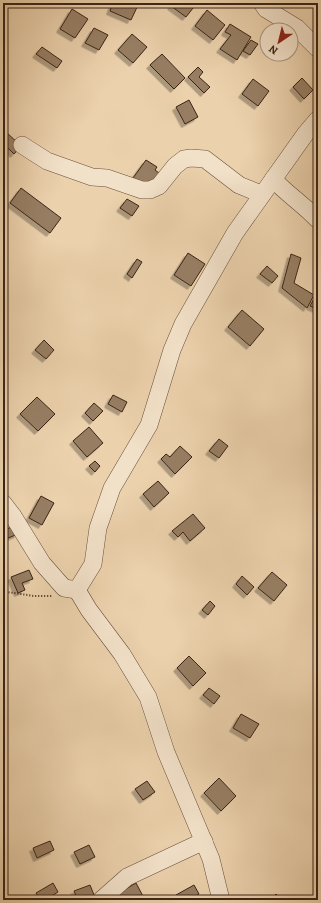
<svg xmlns="http://www.w3.org/2000/svg" width="321" height="903" font-family="Alegreya,serif">
<style>
.building{fill:#977e64;stroke:#3c2416;filter:url(#shadow)}
.lines{fill:none;stroke-linecap:round;stroke-linejoin:round}
.minor-casing{stroke:#684f3c;stroke-width:18}
.path{stroke:#3c2416;stroke-width:2;stroke-dasharray:1 2;stroke-linecap:butt}
.minor{stroke:#f2e1c9;stroke-width:17}
</style>
<defs>
<filter id="shadow"><feDropShadow dx="-3.5" dy="3.5" stdDeviation="0" flood-color="#0004"/></filter>
</defs>
<rect width="100%" height="100%" fill="#ebd1ac"/>
<filter id="stains"><feTurbulence type="fractalNoise" baseFrequency=".005" numOctaves="4"/><feColorMatrix values="0 0 0 0 .2 0 0 0 0 .09 0 0 0 0 .02 0 0 0 .5 -.17"/></filter>
<radialGradient id="worn" r=".72"><stop offset=".6" stop-color="#630" stop-opacity="0"/><stop offset="1" stop-color="#630" stop-opacity=".3"/></radialGradient>
<g class="building">
<path d="M113 3H139L131 20 110 11Z"/>
<path d="M174 3H197L186 17 171 6Z"/>
<path d="M72 9 88 19 75 38 60 29Z"/>
<path d="M207 10 225 25 213 40 195 26Z"/>
<path d="M230 24 251 37 237 60 220 49 231 35 225 32Z"/>
<path d="M94 28 108 35 99 50 85 43Z"/>
<path d="M132 34 147 47 133 63 118 50Z"/>
<path d="M251 40 258 44 250 55 243 51Z"/>
<path d="M42 47 62 61 57 68 36 54Z"/>
<path d="M162 54 185 78 174 89 150 65Z"/>
<path d="M198 67 203 72 199 77 210 87 204 93 188 77Z"/>
<path d="M302 78 313 90 304 99 293 87Z"/>
<path d="M253 79 269 91 258 106 242 94Z"/>
<path d="M189 100 198 117 185 124 176 107Z"/>
<path d="M5 131 21 146 14 154 3 143V132Z"/>
<path d="M146 160 157 167 155 170 159 173 150 187 133 178Z"/>
<path d="M21 188 61 218 50 233 10 203Z"/>
<path d="M127 199 139 206 132 216 120 208Z"/>
<path d="M188 253 205 264 191 286 174 275Z"/>
<path d="M291 254 301 258 294 283 314 295 307 308 282 288Z"/>
<path d="M137 259 142 262 132 278 127 274Z"/>
<path d="M267 266 278 276 272 283 260 274Z"/>
<path d="M315 297 318 299 317 309 310 306Z"/>
<path d="M242 310 264 329 250 346 228 327Z"/>
<path d="M44 340 54 350 46 359 35 350Z"/>
<path d="M113 395 127 402 122 412 108 404Z"/>
<path d="M37 397 55 414 38 431 20 414Z"/>
<path d="M94 403 103 411 93 421 85 413Z"/>
<path d="M89 427 103 443 87 457 73 441Z"/>
<path d="M219 439 228 446 219 458 209 451Z"/>
<path d="M180 446 192 457 175 474 161 459 166 454 170 457Z"/>
<path d="M95 461 100 466 95 472 89 466Z"/>
<path d="M158 481 169 493 154 507 143 494Z"/>
<path d="M41 496 54 503 42 525 29 518Z"/>
<path d="M193 514 205 528 190 541 183 532 178 537 172 531Z"/>
<path d="M15 526 18 534 3 540V530Z"/>
<path d="M29 570 33 579 22 583 25 590 18 593 11 577Z"/>
<path d="M272 572 287 585 274 601 258 588Z"/>
<path d="M242 576 254 587 247 595 236 584Z"/>
<path d="M210 601 215 606 208 615 202 610Z"/>
<path d="M189 656 206 673 193 686 177 668Z"/>
<path d="M209 688 220 696 214 704 203 695Z"/>
<path d="M241 714 259 724 250 738 233 728Z"/>
<path d="M219 778 236 796 221 811 204 793Z"/>
<path d="M147 781 155 792 143 800 135 789Z"/>
<path d="M50 841 54 850 37 858 33 848Z"/>
<path d="M89 845 95 857 80 864 74 852Z"/>
<path d="M53 883 58 892 45 900H41L36 893Z"/>
<path d="M136 883 145 900H124L119 893Z"/>
<path d="M90 885 96 900H78L74 891Z"/>
<path d="M194 885 199 894 189 900H179L176 895Z"/>
<path d="M276 894 282 900H270Z"/>
<path d="M31 896 33 900H22Z"/>
</g>
<g class="lines">
<g class="minor-casing">
<g id="minor">
<path d="M262 3 266 9 297 28 318 49"/>
<path d="M22 145 47 161 92 177 107 178 142 190H150L159 186 175 166 184 159 191 158 205 159 239 185 261 194"/>
<path d="M273 179C287 194 304 205 318 220"/>
<path d="M3 503 13 516 42 563 64 588 77 590"/>
<path d="M77 590 93 564 98 528 112 488 149 425 172 350 183 324 235 233 306 133 318 119"/>
<path d="M77 590 89 610 122 654 148 697 166 752 211 859 221 900"/>
<path d="M101 900 127 877 204 841"/>
</g>
</g>
<path class="path" d="M3 594 7 592 34 596H53"/>
<use href="#minor" class="minor"/>
</g>
<rect width="321" height="903" fill="none" stroke="#ebd1ac" stroke-width="16"/>
<rect x="4" y="4" width="313" height="895" fill="none" stroke="#3c2416" stroke-width="2"/>
<rect x="8" y="8" width="305" height="887" fill="none" stroke="#3c2416"/>
<g transform="translate(279 42) rotate(215)"><circle r="19" fill="#f2e1c9" stroke="#a99581"/>
<path d="M0-3L7 15L0 10L-7 15Z" fill="#8f2418"/>
<text y="-6" font-size="11" font-weight="bold" text-anchor="middle" fill="#3c2416">N</text>
</g>
<rect width="100%" height="100%" filter="url(#stains)"/>
<rect width="100%" height="100%" fill="url(#worn)"/>
</svg>
